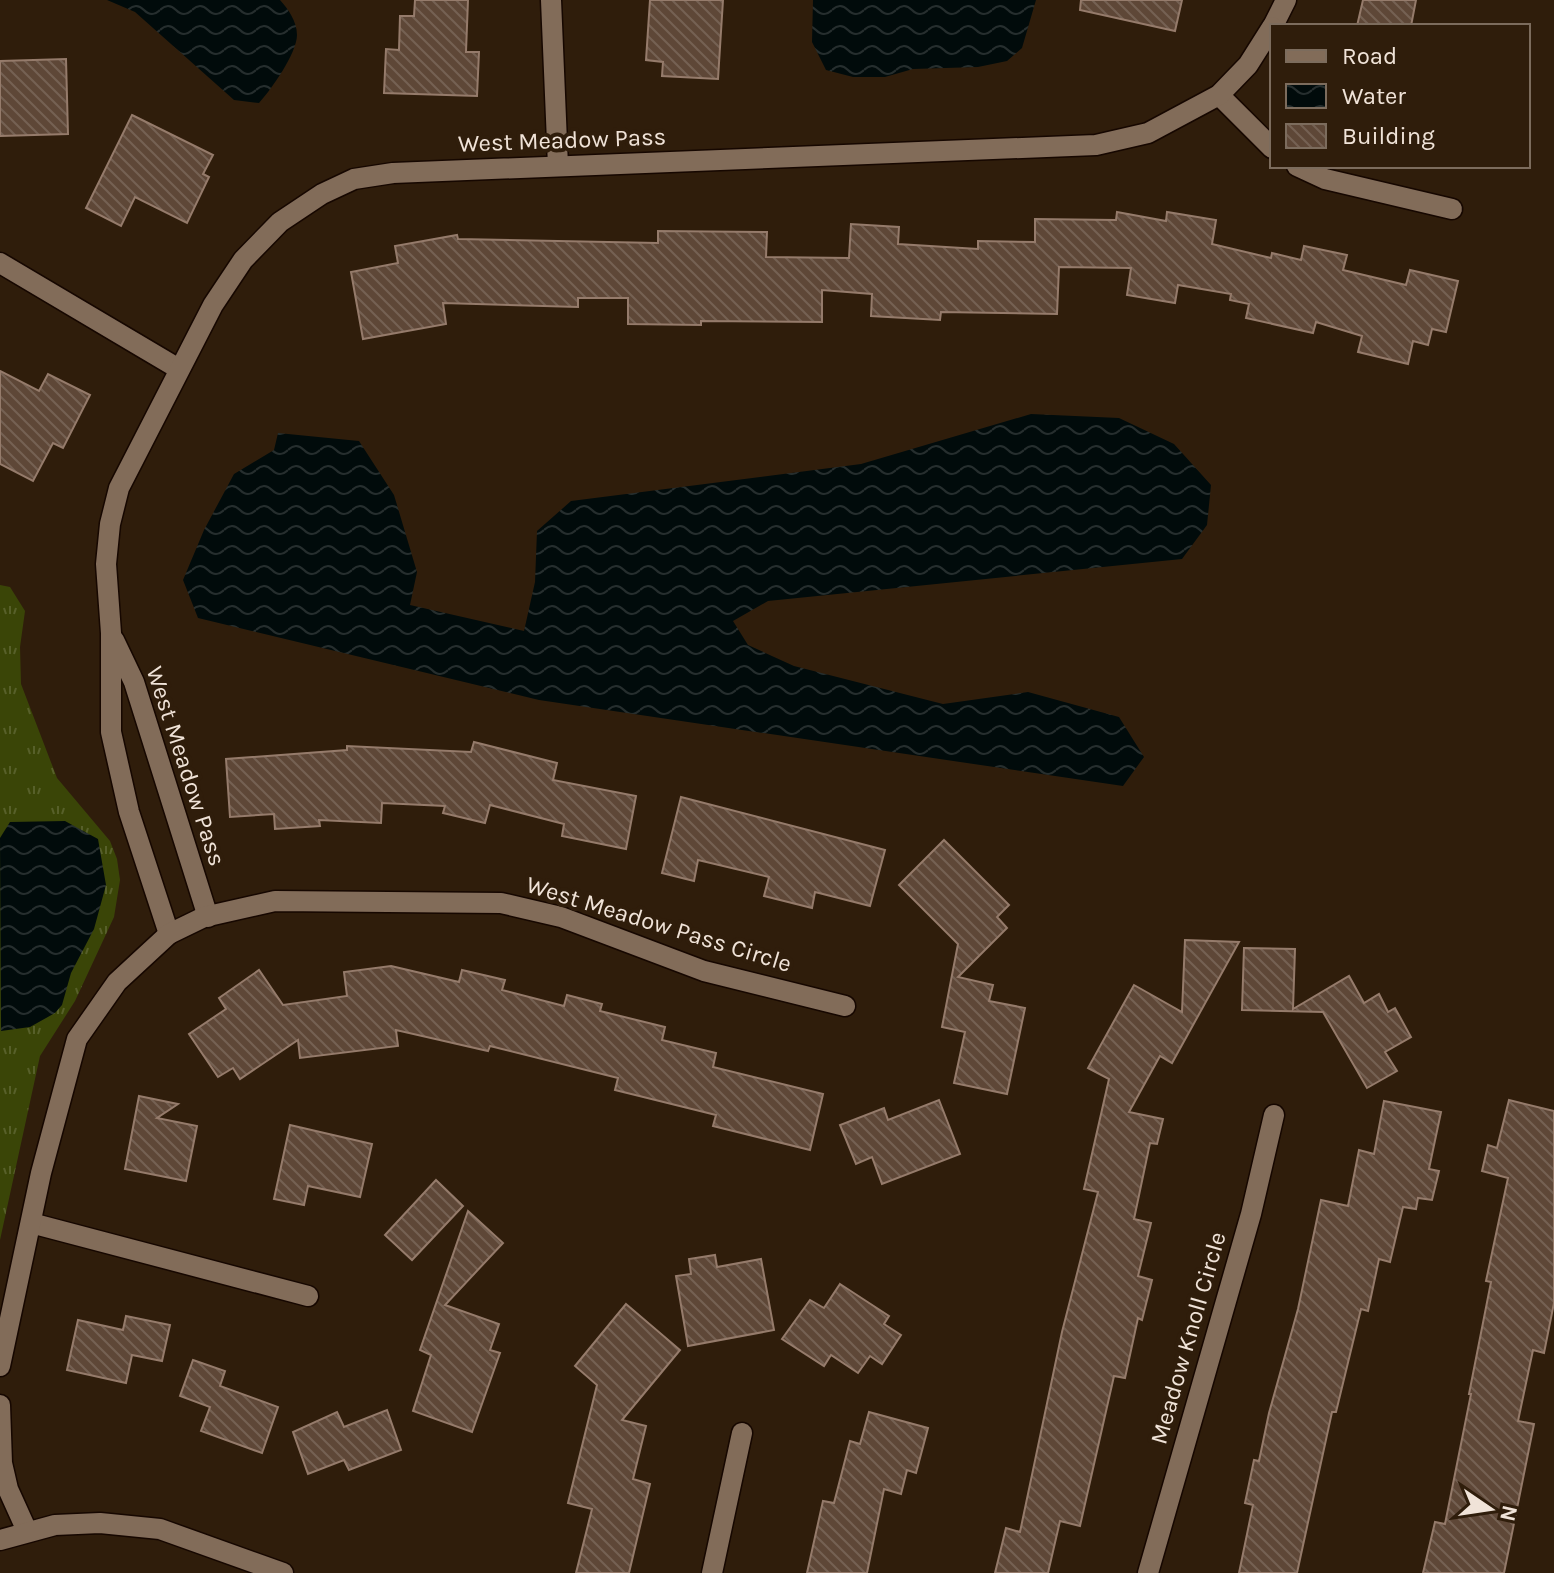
<svg xmlns="http://www.w3.org/2000/svg" width="1554" height="1573" font-family="Karla,sans-serif">
<style>
.grass{fill:url(#grass-tufts)}
.water{fill:url(#water-waves)}
.building{fill:url(#building-back-hatch);stroke:#957b6b;stroke-width:2}
.lines{fill:none;stroke-linecap:round;stroke-linejoin:round}
.minor-casing{stroke:#160700;stroke-width:23}
.minor{stroke:#826c59;stroke-width:20}
.labels{text-anchor:middle;stroke-width:8;stroke-linejoin:round;paint-order:stroke}
.street-label{font-size:24px;fill:#f0e3d8;stroke:#2f1d0b}
</style>
<defs>
<pattern id="grass-tufts" width="24" height="20" patternUnits="userSpaceOnUse" patternTransform="scale(2)"><rect width="24" height="20" fill="#3a4507"/><path d="M3 7l-1-3M5 7V3M7 7l1-3M15 17l-1-3M17 17v-4M19 17l1-3" fill="none" stroke="#57602a"/></pattern>
<pattern id="water-waves" width="16" height="10" patternUnits="userSpaceOnUse" patternTransform="scale(2)"><rect width="16" height="10" fill="#010b0b"/><path d="M0 5q4-4 8 0t8 0" fill="none" stroke="#262e2e"/></pattern>
<pattern id="building-back-hatch" width="6" height="6" patternUnits="userSpaceOnUse" patternTransform="scale(2)"><rect width="6" height="6" fill="#5e4737"/><path d="M-1 5l2 2M0 0l6 6M5-1l2 2" fill="none" stroke="#756153"/></pattern>
</defs>
<rect width="100%" height="100%" fill="#2f1d0b"/>
<path class="grass" d="M0 585 10 587 25 611 20 647 21 684 57 778 110 841 117 859 120 880 114 917 75 1001 40 1056 0 1240Z"/>
<g class="water">
<path d="M107 0H280C288 9 297 21 297 35 297 53 271 90 259 103L234 100 135 12Z"/>
<path d="M813 0H1036L1022 48 1007 61 978 67 913 69 885 77H853L826 70 812 42Z"/>
<path d="M1031 414 1119 418 1174 444 1211 485 1207 525 1182 559 768 601 733 621 748 645 794 666 943 704 1028 692 1119 717 1144 757 1123 786 539 700 198 618 183 580 204 530 234 474 274 450 278 433 359 441 394 495 417 572 410 605 524 631 535 582 537 531 571 501 861 464Z"/>
<path d="M65 821 98 839 106 885 94 929 71 973 62 1005 55 1013 30 1027 1 1031 0 838 10 822Z"/>
</g>
<g class="building">
<path d="M415 0H468L466 52H479L477 96 384 93 386 49 399 50 400 16H414Z"/>
<path d="M650 0H723L718 79 662 76 663 62 646 60Z"/>
<path d="M1081 0H1182L1175 31 1080 10Z"/>
<path d="M1363 0H1416L1411 26H1357Z"/>
<path d="M66 59 68 134 0 136V61Z"/>
<path d="M132 115 213 155 203 174 209 177 187 223 135 197 121 226 86 208Z"/>
<path d="M1117 212 1166 221 1167 212 1216 220 1212 244 1271 258 1272 253 1301 260 1304 246 1347 255 1343 270 1406 285 1410 270 1458 281 1446 332 1432 329 1428 345 1413 341 1408 364 1358 352 1362 336 1316 322 1313 333 1246 318 1249 304 1230 300 1231 294 1178 285 1175 303 1127 295 1131 268 1059 267 1057 314 941 312 940 320 871 316 872 294 822 290V322L701 321V325L628 324V298H578V307L443 303 446 324 363 339 351 272 398 263 395 246 457 235 458 239 658 243V231L767 232 766 257 849 258 851 224 899 227 898 244 978 249V241L1035 242V219L1116 220Z"/>
<path d="M0 371 39 391 48 374 90 395 63 448 53 443 33 481 0 464Z"/>
<path d="M474 742 557 763 553 780 636 796 626 849 562 836 564 824 490 805 485 823 443 813 445 806 382 803 381 823 319 820 320 826 275 829 274 814 230 817 226 759 347 750V746L471 752Z"/>
<path d="M681 797 885 850 870 906 815 892 812 908 764 896 769 877 698 860 694 881 662 873Z"/>
<path d="M944 840 1009 905 997 917 1007 928 958 977 993 985 989 1001 1025 1008 1007 1094 954 1083 965 1032 942 1027 958 944 899 885Z"/>
<path d="M1185 940 1239 942 1172 1063 1160 1056 1129 1112 1163 1119 1157 1144 1150 1143 1134 1219 1151 1223 1138 1276 1152 1280 1142 1320 1138 1318 1125 1378 1114 1376 1080 1526 1060 1521 1048 1573H995L1006 1528 1020 1532 1062 1332 1098 1192 1084 1189 1109 1079 1088 1068 1134 985 1182 1012Z"/>
<path d="M1244 948 1295 949 1293 1009 1349 976 1364 1003 1379 994 1388 1012 1395 1008 1411 1037 1385 1052 1397 1071 1367 1088 1323 1012 1242 1010Z"/>
<path d="M391 966 459 982 462 970 505 980 502 990 564 1006 567 995 602 1004 600 1011 665 1027 662 1040 716 1053 713 1067 823 1094 810 1150 713 1126 716 1115 615 1090 618 1078 490 1046 488 1051 396 1030 398 1046 300 1058 298 1040 240 1079 233 1068 218 1077 189 1034 226 1009 219 998 259 970 283 1005 347 996 344 972Z"/>
<path d="M139 1096 178 1104 157 1118 197 1126 186 1181 125 1169Z"/>
<path d="M939 1100 960 1154 882 1184 872 1157 856 1164 840 1125 884 1108 888 1120Z"/>
<path d="M1509 1100 1554 1111V1303L1544 1353 1533 1350 1518 1421 1534 1424 1504 1573H1423L1435 1522 1445 1524 1471 1394H1469L1491 1282 1486 1281 1508 1178 1482 1171 1488 1145 1497 1148Z"/>
<path d="M1384 1101 1441 1112 1429 1169 1439 1171 1432 1200 1418 1198 1416 1209 1403 1207 1390 1262 1379 1259 1368 1311 1361 1309 1336 1412H1332L1297 1573H1239L1253 1505 1245 1503 1254 1460 1259 1461 1269 1413 1298 1309 1321 1200 1348 1206 1359 1150 1374 1154Z"/>
<path d="M290 1125 372 1144 360 1197 308 1186 304 1205 274 1199Z"/>
<path d="M436 1180 463 1206 412 1260 385 1235Z"/>
<path d="M468 1211 503 1243 445 1305 499 1324 490 1350 500 1353 472 1432 413 1411 431 1355 420 1350Z"/>
<path d="M715 1255 717 1267 761 1259 774 1330 688 1346 676 1276 691 1274 689 1259Z"/>
<path d="M840 1284 889 1316 884 1324 901 1335 882 1364 870 1356 858 1373 831 1355 824 1366 782 1339 810 1300 824 1308Z"/>
<path d="M626 1304 680 1350 622 1420 646 1426 633 1479 650 1484 629 1573H576L592 1509 568 1503 597 1385 575 1366Z"/>
<path d="M126 1316 170 1325 162 1361 132 1355 126 1383 67 1370 78 1320 123 1330Z"/>
<path d="M193 1360 225 1371 220 1386 278 1407 262 1453 201 1431 210 1407 180 1396Z"/>
<path d="M387 1410 401 1450 349 1470 344 1460 308 1474 293 1432 337 1412 344 1427Z"/>
<path d="M869 1412 928 1428 916 1473 907 1470 901 1494 884 1489 867 1573H807L823 1501 834 1503 850 1441 860 1444Z"/>
</g>
<g class="lines">
<g class="minor-casing">
<g id="minor">
<path d="M551 0 558 166"/>
<path d="M1273 26 1286 0"/>
<path d="M1219 95 1272 148"/>
<path d="M1297 166 1325 179 1452 209"/>
<path d="M0 263 179 369"/>
<path d="M114 640 134 682 208 917"/>
<path d="M169 934 129 812 111 732V633L106 564 110 524 119 488 213 305 243 260 280 222 322 194 354 179 393 173 1096 145 1148 133 1219 95 1248 65 1272 27"/>
<path d="M31 1223 308 1296"/>
<path d="M0 1366 41 1173 77 1039 117 982 169 934 204 917 275 901 501 903 561 917 704 971 845 1006"/>
<path d="M0 1405 2 1463 8 1489 27 1531"/>
<path d="M0 1540 55 1525 100 1523 160 1529 283 1573"/>
<path d="M712 1573 742 1433"/>
<path d="M1148 1573 1251 1214 1274 1115"/>
</g>
</g>
<use href="#minor" class="minor"/>
</g>
<g class="labels">
<g class="street-label">
<text transform="translate(562 140) rotate(-2)" y="8">West Meadow Pass</text>
<text transform="translate(186 766) rotate(72)" y="8">West Meadow Pass</text>
<text transform="translate(659 924) rotate(17)" y="8">West Meadow Pass Circle</text>
<text transform="translate(1188 1338) rotate(-74)" y="8">Meadow Knoll Circle</text>
</g>
</g>
<rect x="1270" y="24" width="260" height="144" fill="#2f1d0b" stroke="#7c6c5d" stroke-width="2"/>
<rect x="1286" y="50" width="40" height="12" fill="#826c59" stroke="#7c6c5d" stroke-width="2"/>
<text x="1342" y="64" font-size="24" fill="#f0e3d8">Road</text>
<rect x="1286" y="84" width="40" height="24" fill="url(#water-waves)" stroke="#7c6c5d" stroke-width="2"/>
<text x="1342" y="104" font-size="24" fill="#f0e3d8">Water</text>
<rect x="1286" y="124" width="40" height="24" fill="url(#building-back-hatch)" stroke="#7c6c5d" stroke-width="2"/>
<text x="1342" y="144" font-size="24" fill="#f0e3d8">Building</text>
<g transform="translate(1490 1509) rotate(103)" stroke="#2f1d0b" stroke-width="6" paint-order="stroke">
<path d="M0-6L14 30L0 20L-14 30Z" fill="#f0e3d8"/>
<text y="-12" font-size="22" font-weight="bold" text-anchor="middle" fill="#f0e3d8">N</text>
</g>
</svg>
